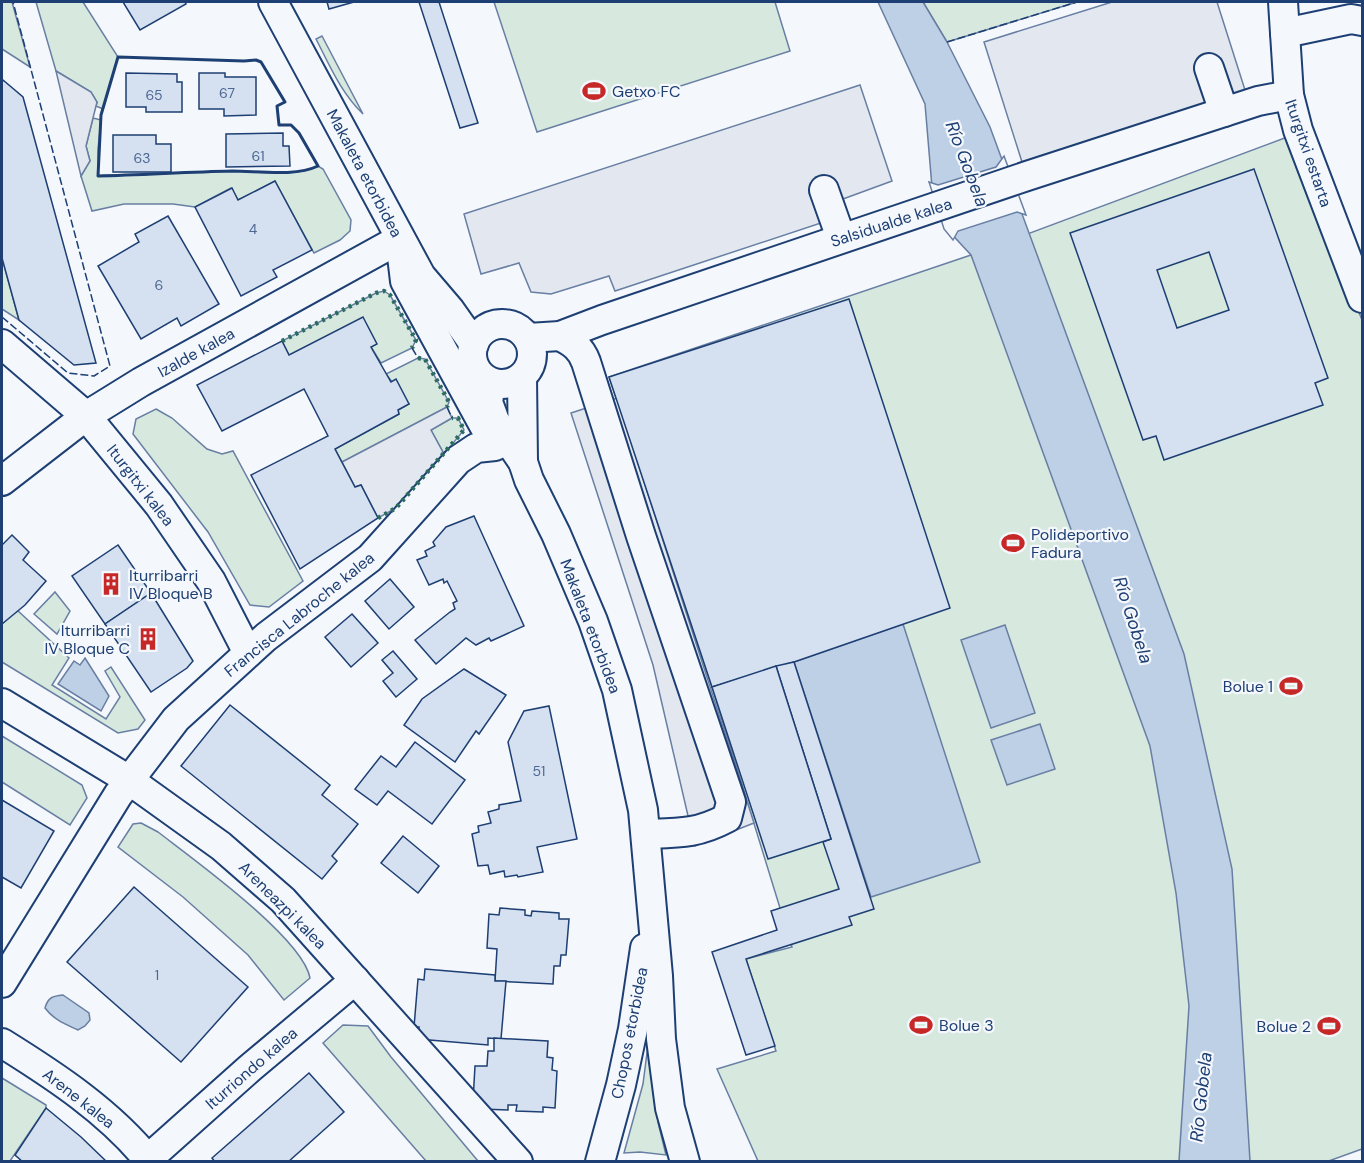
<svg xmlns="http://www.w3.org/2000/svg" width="1364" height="1163" font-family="'DM Sans',sans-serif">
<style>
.green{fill:#d7e8df;stroke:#687fa3;stroke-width:1.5}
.parking{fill:#e3e8f0;stroke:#687fa3;stroke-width:1.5}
.water{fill:#bed0e5;stroke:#687fa3;stroke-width:1.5}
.pier{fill:#f4f7fb;stroke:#687fa3;stroke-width:1.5}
.building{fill:#d5e0f0;stroke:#1d3f73;stroke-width:1.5;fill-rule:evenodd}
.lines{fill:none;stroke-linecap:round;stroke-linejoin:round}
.minor-casing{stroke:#1d3f73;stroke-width:32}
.minor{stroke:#f4f7fb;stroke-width:28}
.hedge{stroke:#2c6c60;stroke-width:4.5;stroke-dasharray:3 4.5;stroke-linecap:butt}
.fence{stroke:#1d3f73;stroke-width:1.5;stroke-dasharray:8 3;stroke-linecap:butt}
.wall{stroke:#1d3f73;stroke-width:3}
.labels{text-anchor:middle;stroke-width:4.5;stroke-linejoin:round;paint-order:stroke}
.number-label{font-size:14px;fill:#4b6792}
.poi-label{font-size:16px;fill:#1d3f73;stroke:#f4f7fb;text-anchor:start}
.street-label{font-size:16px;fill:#1d3f73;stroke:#f4f7fb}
.water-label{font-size:18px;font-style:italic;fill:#1d3f73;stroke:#f4f7fb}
</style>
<rect width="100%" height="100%" fill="#f4f7fb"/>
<g class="green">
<path d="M2 2H12L30 67 2 49Z"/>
<path d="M36 2H83L118 57 103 109 96 106 97 102 91 92 56 71Z"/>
<path d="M494 2H775L790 51 537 132Z"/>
<path d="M923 2H1077L947 42Z"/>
<path d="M322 36 363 114C341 93 330 66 316 39Z"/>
<path d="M93 118 101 120 98 149V176C143 175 187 172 232 171 259 171 294 178 318 166L323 169 351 220 350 231 340 240 314 253 275 181 238 200 231 188 195 207 173 204H124L92 211 81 176 90 161 86 146Z"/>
<path d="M1290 136 1362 320V1149L1326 1162 758 1161 717 1069 776 1051 746 959 792 947 712 687 609 377 971 255Z"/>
<path d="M2 258 19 320 2 309Z"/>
<path d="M384 291 390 295 416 340 412 348 381 363 371 347 376 344 289 355 282 341 376 293Z"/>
<path d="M418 358 425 359 449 402 447 407 342 462 335 449 399 414 398 410 409 404 386 374Z"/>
<path d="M156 409 172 418 207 449 222 454 233 451 303 581 269 607 250 605 208 532 133 434 136 419Z"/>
<path d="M452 418H458L464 430 444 454 431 430Z"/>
<path d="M55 592 70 611 57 634 34 614Z"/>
<path d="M17 610 69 658 52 685 106 719 120 697 105 671 111 667 145 720 138 729 118 733 2 662V624Z"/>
<path d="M2 736 82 785 87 798 70 825 2 782Z"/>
<path d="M141 823 158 832C193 859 303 938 310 978L284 1000 248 955 183 897 118 847 133 824Z"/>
<path d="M343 1025 368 1026 391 1057 478 1161H426L323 1043Z"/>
<path d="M649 1037 658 1122 666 1155 640 1152 624 1153 643 1084Z"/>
<path d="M2 1078 46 1105V1108L10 1161H2Z"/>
</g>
<g class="parking">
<path d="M1112 2H1217L1245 90 1022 162 984 42Z"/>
<path d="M56 71 91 92 97 102 86 146 90 161 81 176Z"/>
<path d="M860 85 892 181 843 199 848 214 615 291 609 276 551 294 531 292 519 263 481 274 464 214Z"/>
<path d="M617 398 754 823 695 846 653 665 571 413Z"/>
<path d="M447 407 452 418 431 430 444 454 396 508 378 518 361 485 355 487 342 462Z"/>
</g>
<g class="water">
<path d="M878 2H923L947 42 990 127 1184 654 1232 869 1250 1161H1179L1189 1006 1176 893 1150 746 971 255 946 228 932 187 925 104Z"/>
<path d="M903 624 980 862 871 897 794 662Z"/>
<path d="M1005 625 1035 713 991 728 961 640Z"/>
<path d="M85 658 109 696 101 711 58 684 74 661 80 665Z"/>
<path d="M1040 724 1055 769 1007 785 991 740Z"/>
<path d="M63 995 89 1013 90 1020 85 1026 78 1030C65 1024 54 1020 45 1008 48 997 53 996 63 995Z"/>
</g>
<path class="pier" d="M1004 156 1026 215 1017 212 958 231 953 240 944 229 929 182 938 185 996 167Z"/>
<g class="building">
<path d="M123 2H185L186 4 140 30Z"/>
<path d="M327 2H354L329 9Z"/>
<path d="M419 2H439L478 123 460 128Z"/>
<path d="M126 73 177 74V82H182V112H146V107H126Z"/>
<path d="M199 73H225V77H256V115L224 116V109H199Z"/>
<path d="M3 80 23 97 96 363 74 365 19 320 2 258V83Z"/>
<path d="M283 133V146H289L290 166 226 167V134Z"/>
<path d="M113 135H156V144H171V172H113Z"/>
<path d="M1254 169 1328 378 1315 383 1323 405 1164 460 1156 436 1143 440 1070 233ZM1209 252 1229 310 1177 328 1157 270Z"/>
<path d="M275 181 312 250 273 270 277 277 241 296 195 207 232 188 238 200Z"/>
<path d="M168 216 219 304 181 326 177 318 141 339 98 266 139 242 135 234Z"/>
<path d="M849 299 950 608 794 662 712 687 609 377Z"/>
<path d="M363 317 377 344 371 347 391 382 396 379 409 404 398 410 399 414 335 449 355 487 361 485 378 518 300 569 251 475 328 436 304 389 222 431 197 385 282 341 289 355Z"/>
<path d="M474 516 524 626 491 641 489 638 476 645 466 638 436 664 415 640 450 612 455 609 453 603 457 601 447 581 444 583 443 579 429 585 417 560 427 556 425 551 435 546 433 542 446 527Z"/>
<path d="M12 535 29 552 23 560 46 581 25 605 2 624V545Z"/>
<path d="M118 545 151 593 105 624 72 576Z"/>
<path d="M390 579 414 607 389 629 365 601Z"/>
<path d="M151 593 193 661 187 668 151 692 105 624Z"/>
<path d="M352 614 378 643 351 667 325 637Z"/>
<path d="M393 651 417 679 396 697 383 681 393 673 382 660Z"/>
<path d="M794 662 874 909 849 917 852 925 746 959 775 1046 746 1055 712 952 777 930 771 911 839 889 823 842 831 839 776 666Z"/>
<path d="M776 666 831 839 768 859 712 687Z"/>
<path d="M464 669 506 695 479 734 476 731 455 762 404 725 422 699Z"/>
<path d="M230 705 330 785 322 795 358 824 332 856 337 861 322 879 181 766Z"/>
<path d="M549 706 577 839 537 847 543 872 518 877 517 875 505 877 504 871 490 874 488 865 478 866 472 834 479 832 478 826 491 823 488 812 499 809V805L521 801 508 742 524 711Z"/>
<path d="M415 742 465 780 432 824 388 791 377 805 355 789 381 756 396 767Z"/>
<path d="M2 800 54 831 21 888 2 877Z"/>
<path d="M403 836 439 866 418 893 381 863Z"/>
<path d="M134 887 248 987 181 1062 67 962Z"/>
<path d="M500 908 525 910V915L531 916 532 911 559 913V919H569L566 955H561L560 966H554L553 984 495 981 497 949 487 948 489 914 499 915Z"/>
<path d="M425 969 495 975V981H506L501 1039 488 1038V1045L418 1039 419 1027H414L418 979 424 980Z"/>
<path d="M494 1038 548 1041 547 1057 553 1058 552 1070 557 1071 555 1108 543 1107V1112L516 1111 517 1105H508V1110L481 1109 473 1101 475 1066H487L488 1051H494Z"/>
<path d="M309 1073 344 1112 288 1162H215L212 1158Z"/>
<path d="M46 1108 81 1137 107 1162H23L15 1155Z"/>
</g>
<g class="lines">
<g class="minor-casing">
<g id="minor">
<path d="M273 2 421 276 450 310 474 344"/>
<path d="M1283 2 1289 95 1298 130 1362 298"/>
<path d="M1285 33 1351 19 1362 21"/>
<path d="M1209 68 1224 112"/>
<path d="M824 190 841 238"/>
<circle cx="502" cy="354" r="30"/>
<path d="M560 336C573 343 581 348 586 362L641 536 731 802 727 818C697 834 679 833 646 834"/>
<path d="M528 338 560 336 602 320 1027 176 1258 101 1289 95"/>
<path d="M2 344 86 416 159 505 211 581 248 653"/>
<path d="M522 377 523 462"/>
<path d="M491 383 488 402 495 421 523 462 529 480 556 534 593 621 617 690 643 810 658 976 661 1039 670 1108 685 1162"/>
<path d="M2 481 86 416 141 382 400 239 405 281 488 433"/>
<path d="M2 703 129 780 221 846 283 900 518 1162"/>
<path d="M2 983 118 795 176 719 266 637 370 558 458 460 476 448 495 446"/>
<path d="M2 1043C55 1076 110 1112 150 1162"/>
<path d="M148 1159 250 1068 355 980"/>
<path d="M600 1162 621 1085 633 1029 645 948"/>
</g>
</g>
<use href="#minor" class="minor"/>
<g class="hedge">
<path d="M282 341 376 293 384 291 390 295 416 340 412 348"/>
<path d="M418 358 425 359 449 402 447 407"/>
<path d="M378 518 396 508 464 430 458 418H452"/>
</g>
<g class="fence">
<path d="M947 42 1077 2"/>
<path d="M2 317 68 373 94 376 110 366 13 2"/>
<path d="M412 348 418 358"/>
<path d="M447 407 452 418"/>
</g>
<path class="wall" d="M118 57 244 61 256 60 261 62 285 102 277 106 279 125H291L299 133 318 166C295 177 258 171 232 171 187 172 142 175 98 176L101 115Z"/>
</g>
<defs>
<g id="stadium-bare" transform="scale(1.8)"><path d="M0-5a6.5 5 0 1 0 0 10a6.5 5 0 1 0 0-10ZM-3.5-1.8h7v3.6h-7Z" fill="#c62828" stroke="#f4f7fb" stroke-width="2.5" paint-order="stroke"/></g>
<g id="building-bare" transform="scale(1.8)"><path d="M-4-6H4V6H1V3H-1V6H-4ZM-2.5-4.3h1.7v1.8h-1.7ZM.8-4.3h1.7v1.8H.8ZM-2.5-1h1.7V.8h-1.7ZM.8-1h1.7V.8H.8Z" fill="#c62828" stroke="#f4f7fb" stroke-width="2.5" paint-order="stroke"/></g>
</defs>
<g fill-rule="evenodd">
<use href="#stadium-bare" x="594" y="91"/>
<use href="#stadium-bare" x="1013" y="543"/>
<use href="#building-bare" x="111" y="584"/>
<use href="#building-bare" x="148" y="639"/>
<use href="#stadium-bare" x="1291" y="686"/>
<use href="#stadium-bare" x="921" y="1025"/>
<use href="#stadium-bare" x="1329" y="1026"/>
</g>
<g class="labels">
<g class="number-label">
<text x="227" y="98">67</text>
<text x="154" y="100">65</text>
<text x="258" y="161">61</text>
<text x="142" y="163">63</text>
<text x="253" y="234">4</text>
<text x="159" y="290">6</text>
<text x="539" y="776">51</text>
<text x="157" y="980">1</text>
</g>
<g class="poi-label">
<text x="612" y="97">Getxo FC</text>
<text x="1031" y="540">Polideportivo<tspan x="1031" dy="18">Fadura</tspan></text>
<text x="129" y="581">Iturribarri<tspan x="129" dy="18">IV Bloque B</tspan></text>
<text x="130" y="636" text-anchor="end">Iturribarri<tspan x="130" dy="18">IV Bloque C</tspan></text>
<text x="1273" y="692" text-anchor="end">Bolue 1</text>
<text x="939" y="1031">Bolue 3</text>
<text x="1311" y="1032" text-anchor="end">Bolue 2</text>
</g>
<g class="street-label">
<text transform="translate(1309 153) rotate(71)" y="6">Iturgitxi estarta</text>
<text transform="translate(365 173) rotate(62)" y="6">Makaleta etorbidea</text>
<text transform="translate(891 222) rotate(-18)" y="6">Salsidualde kalea</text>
<text transform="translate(196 352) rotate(-29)" y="6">Izalde kalea</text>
<text transform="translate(141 485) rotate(52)" y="6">Iturgitxi kalea</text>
<text transform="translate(299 614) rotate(-39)" y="6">Francisca Labroche kalea</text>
<text transform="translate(591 626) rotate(69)" y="6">Makaleta etorbidea</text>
<text transform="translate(283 905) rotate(45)" y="6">Areneazpi kalea</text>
<text transform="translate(629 1033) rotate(-79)" y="6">Chopos etorbidea</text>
<text transform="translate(251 1068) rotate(-41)" y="6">Iturriondo kalea</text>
<text transform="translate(79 1098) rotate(38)" y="6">Arene kalea</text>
</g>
<g class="water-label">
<text transform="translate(967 164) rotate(69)" y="6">Río Gobela</text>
<text transform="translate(1133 620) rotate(72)" y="6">Río Gobela</text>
<text transform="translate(1201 1097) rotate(-84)" y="6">Río Gobela</text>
</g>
</g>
<rect width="1364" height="1163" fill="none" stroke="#1d3f73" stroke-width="6"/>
</svg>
